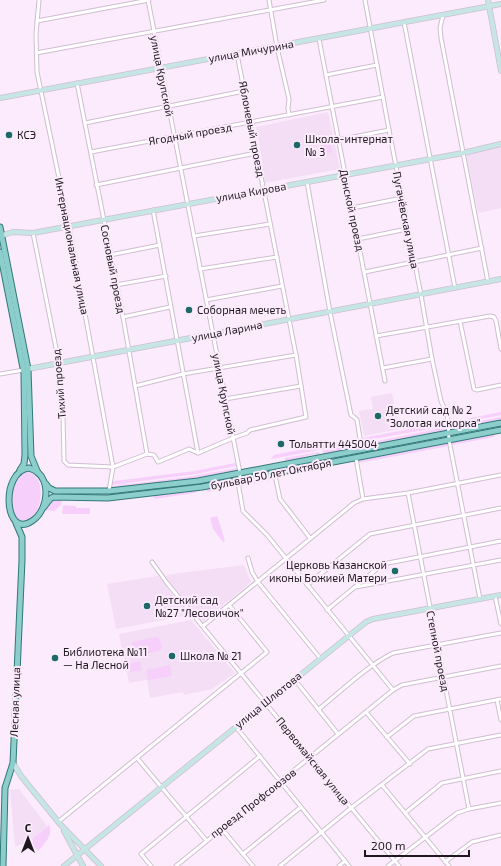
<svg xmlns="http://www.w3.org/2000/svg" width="501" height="866" font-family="'Exo 2',sans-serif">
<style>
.built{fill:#f4def6}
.green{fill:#f7cffb}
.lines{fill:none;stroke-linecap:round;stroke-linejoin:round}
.street-casing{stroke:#cfbed0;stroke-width:5}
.secondary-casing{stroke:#cfbed0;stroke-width:6}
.primary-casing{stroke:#327978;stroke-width:7}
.street{stroke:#fff;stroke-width:3}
.secondary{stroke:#c5e6e5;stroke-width:4.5}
.primary{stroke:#8bcecb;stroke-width:5}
.poi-dot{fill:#1d6967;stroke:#fcebfd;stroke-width:1.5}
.labels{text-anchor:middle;stroke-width:4;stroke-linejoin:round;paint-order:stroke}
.street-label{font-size:11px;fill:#1e181e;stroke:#fcebfd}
.poi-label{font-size:11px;fill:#1e181e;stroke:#fcebfd;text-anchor:start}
</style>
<rect width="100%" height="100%" fill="#fcebfd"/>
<g class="built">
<path d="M328 112 340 169 265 183 261 164H263L256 127Z"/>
<path d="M501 147V208L478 213 466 154Z"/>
<path d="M392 393 399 429 364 436 359 411 373 409 371 397Z"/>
<path d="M244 565 251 582 201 623 172 587 166 576 172 574Z"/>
<path d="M158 576 189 615 116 629 107 584Z"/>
<path d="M191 620 235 673 212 689 184 695 183 692 150 698 147 680 129 683 119 634Z"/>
<path d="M19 789 47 826 32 839 27 844 15 846 10 790Z"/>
</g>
<g class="green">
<path d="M329 137 332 152 325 154 321 139Z"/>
<path d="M501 412V415L450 425V422Z"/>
<path d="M501 417V421L452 430 450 427Z"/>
<path d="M448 422 447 426 362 441V438Z"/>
<path d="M447 427 445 431 363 448 362 444Z"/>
<path d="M487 434 494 435V437L452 445 453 441Z"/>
<path d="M445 436 444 438 287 469 286 466Z"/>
<path d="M359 438V442L321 450V446Z"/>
<path d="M447 443 449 446 358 463 360 459Z"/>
<path d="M359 444 357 449 324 455 322 451Z"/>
<path d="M318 446 319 450 271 459 274 455Z"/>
<path d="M320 452 319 456 315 454 303 457 302 459 285 462V458Z"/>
<path d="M235 463 236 466 196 474 112 485 114 481 195 471Z"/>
<path d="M237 468 236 471 205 478 113 489 112 486 187 477Z"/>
<path d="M27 472C52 475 40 536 14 517L8 491 21 474Z"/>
<path d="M285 473V477L241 486 243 481Z"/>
<path d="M233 476 235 477 233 479C183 488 131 496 80 495V493C131 494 183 486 233 476Z"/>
<path d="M236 483 238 486 207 492 206 488Z"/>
<path d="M201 490 194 493 155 499 153 497V495Z"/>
<path d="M62 499 61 505 54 511 44 510C48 502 52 499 62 499Z"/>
<path d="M63 505 76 506V508H90V514H62Z"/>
<path d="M217 516 218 518 225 541 223 542 213 529 210 518Z"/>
<path d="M156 637 159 638 162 648 159 651 137 655 133 654 132 642Z"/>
<path d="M140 661 142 670 130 672 129 664Z"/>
<path d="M170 665 172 676 148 680 146 670Z"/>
<path d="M49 825C54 834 44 845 38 851L35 848 33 850 35 853 30 852V847L33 841 32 839Z"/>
</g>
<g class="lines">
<g class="street-casing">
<g id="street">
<path d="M39 0 36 34 37 72 69 226 113 467 109 491"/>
<path d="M148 0 240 473 239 488 243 511 267 535 393 690"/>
<path d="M269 0 277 47 289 99 288 108 289 115"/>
<path d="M365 0 389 130 421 295 432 359 441 401 447 414 448 421 449 440 480 599"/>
<path d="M443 15 440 28 441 38 488 282"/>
<path d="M37 21 149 0"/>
<path d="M404 22 455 288"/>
<path d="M319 39 385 381"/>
<path d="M36 53 324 0"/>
<path d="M326 75 377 65"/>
<path d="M77 83 123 317 147 454"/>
<path d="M85 123 244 91"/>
<path d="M338 140 389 130"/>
<path d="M91 152 383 97"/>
<path d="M307 182 330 312 351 415 354 417 357 420 362 450"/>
<path d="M96 185 256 153"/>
<path d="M352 208 402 198"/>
<path d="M153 210 198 453"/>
<path d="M33 233 59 363 61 412 63 415 64 461 68 465 113 467 147 454 154 455 158 462 189 449 198 453 233 438 247 433 250 430 306 417 296 355 237 54"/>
<path d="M194 236 270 224"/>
<path d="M358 239 407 229"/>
<path d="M110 255 160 245"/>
<path d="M200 269 277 257"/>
<path d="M365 272 482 248"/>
<path d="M116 285 166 276"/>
<path d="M206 300 282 286"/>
<path d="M123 317 170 307"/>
<path d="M460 321 474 389 477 390 501 385"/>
<path d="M376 336 490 316 494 317 496 321 501 349"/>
<path d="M383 368 432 359"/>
<path d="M0 374 24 370"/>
<path d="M135 386 183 374 296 355"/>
<path d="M225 399 301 386"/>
<path d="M356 458 363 499"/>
<path d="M276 480 280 499 310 538"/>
<path d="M408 493 469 809"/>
<path d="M248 558 252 572 258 582 320 658"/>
<path d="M152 562 167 583 399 866"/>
<path d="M307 585 370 534 501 508"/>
<path d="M356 587 501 560"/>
<path d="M495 596 501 624"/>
<path d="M327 610 378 568 388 563 501 541"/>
<path d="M203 626 354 503 363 499 408 493 501 475"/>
<path d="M295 680 338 734"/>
<path d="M497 700 501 720"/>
<path d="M319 709C340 692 368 665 393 653L501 633"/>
<path d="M366 712 410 764"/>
<path d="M236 727 349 866"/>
<path d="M387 737 414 716 501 699"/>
<path d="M137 758 206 840"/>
<path d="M382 785 449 866"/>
<path d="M405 813 442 783 501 771"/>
<path d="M58 822 267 652 229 605"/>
<path d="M222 829 253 866"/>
<path d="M243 854 301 807"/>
<path d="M445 862 472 842 501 835"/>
<path d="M151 866 141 854 260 756"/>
<path d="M176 866 393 690 402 685 501 666"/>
<path d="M280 866 351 808 428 749 501 735"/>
<path d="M339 866 345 861"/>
<path d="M388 866 457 813 469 809 501 803"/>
</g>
</g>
<g class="secondary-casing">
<g id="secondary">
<path d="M488 0 501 71"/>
<path d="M0 98 501 4"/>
<path d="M0 236 13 232 33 233 463 153 501 144"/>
<path d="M28 369 501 279"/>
<path d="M13 763 21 776 60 824 101 866"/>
<path d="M64 831 83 866"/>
<path d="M64 866 366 622 373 619 501 595"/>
</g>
</g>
<g class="primary-casing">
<g id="primary">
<path d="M0 227 28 369 31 456 38 473"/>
<path d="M0 252 24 373 25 455 24 464 20 470"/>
<path d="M29 468C44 472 48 487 45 501 43 509 40 516 32 521 4 540 0 471 29 468Z"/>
<path d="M46 484 49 488 55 491H109L198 481 501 423"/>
<path d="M44 507 50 499 53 497 108 498 202 487 501 430"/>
<path d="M3 866 5 788 13 763 22 560V537L16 523"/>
</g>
</g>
<use href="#street" class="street"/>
<use href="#secondary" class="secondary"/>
<use href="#primary" class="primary"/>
</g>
<g class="poi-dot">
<circle cx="9" cy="135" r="4"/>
<circle cx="297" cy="145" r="4"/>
<circle cx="189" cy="310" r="4"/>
<circle cx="378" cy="416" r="4"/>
<circle cx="281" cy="444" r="4"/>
<circle cx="395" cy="571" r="4"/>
<circle cx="147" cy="606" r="4"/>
<circle cx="172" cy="656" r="4"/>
<circle cx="55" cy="658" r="4"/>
</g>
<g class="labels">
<g class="street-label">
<text transform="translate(251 51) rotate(-10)" y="4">улица Мичурина</text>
<text transform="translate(162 76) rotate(79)" y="4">улица Крупской</text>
<text transform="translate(252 129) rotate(79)" y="4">Яблоневый проезд</text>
<text transform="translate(190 134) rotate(-10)" y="4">Ягодный проезд</text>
<text transform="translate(251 192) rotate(-10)" y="4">улица Кирова</text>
<text transform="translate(352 210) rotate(78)" y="4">Донской проезд</text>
<text transform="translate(406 220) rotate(79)" y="4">Пугачёвская улица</text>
<text transform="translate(72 246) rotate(79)" y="4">Интернациональная улица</text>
<text transform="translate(113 269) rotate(79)" y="4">Сосновый проезд</text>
<text transform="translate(227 331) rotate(-11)" y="4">улица Ларина</text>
<text transform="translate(59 384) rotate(-95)" y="4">Тихий проезд</text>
<text transform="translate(224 394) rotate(79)" y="4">улица Крупской</text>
<text transform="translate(271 474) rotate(-11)" y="4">бульвар 50 лет Октября</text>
<text transform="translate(438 651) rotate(79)" y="4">Степной проезд</text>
<text transform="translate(268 700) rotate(-39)" y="4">улица Шлютова</text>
<text transform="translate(15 702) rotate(-88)" y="4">Лесная улица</text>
<text transform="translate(313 761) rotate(51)" y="4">Первомайская улица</text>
<text transform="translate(253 803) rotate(-38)" y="4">проезд Профсоюзов</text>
</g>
<g class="poi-label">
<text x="17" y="139">КСЭ</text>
<text x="305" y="143">Школа-интернат<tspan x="305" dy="13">№ 3</tspan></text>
<text x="197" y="314">Cоборная мечеть</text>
<text x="386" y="414">Детский сад № 2<tspan x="386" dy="13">"Золотая искорка"</tspan></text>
<text x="289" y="448">Тольятти 445004</text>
<text x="387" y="569" text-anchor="end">Церковь Казанской<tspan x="387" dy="13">иконы Божией Матери</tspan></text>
<text x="155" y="604">Детский сад<tspan x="155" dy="13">№27 "Лесовичок"</tspan></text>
<text x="63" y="656">Библиотека №11<tspan x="63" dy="13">— На Лесной</tspan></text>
<text x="180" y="660">Школа № 21</text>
</g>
</g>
<g transform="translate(28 838)" stroke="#fcebfd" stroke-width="3" paint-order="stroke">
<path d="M0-3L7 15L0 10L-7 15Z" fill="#1e181e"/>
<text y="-6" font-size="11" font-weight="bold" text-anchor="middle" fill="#1e181e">С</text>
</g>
<path d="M365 850v6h104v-6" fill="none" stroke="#1e181e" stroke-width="2"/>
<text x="371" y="850" font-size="12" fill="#1e181e" stroke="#fcebfd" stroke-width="3" paint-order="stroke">200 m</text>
</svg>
